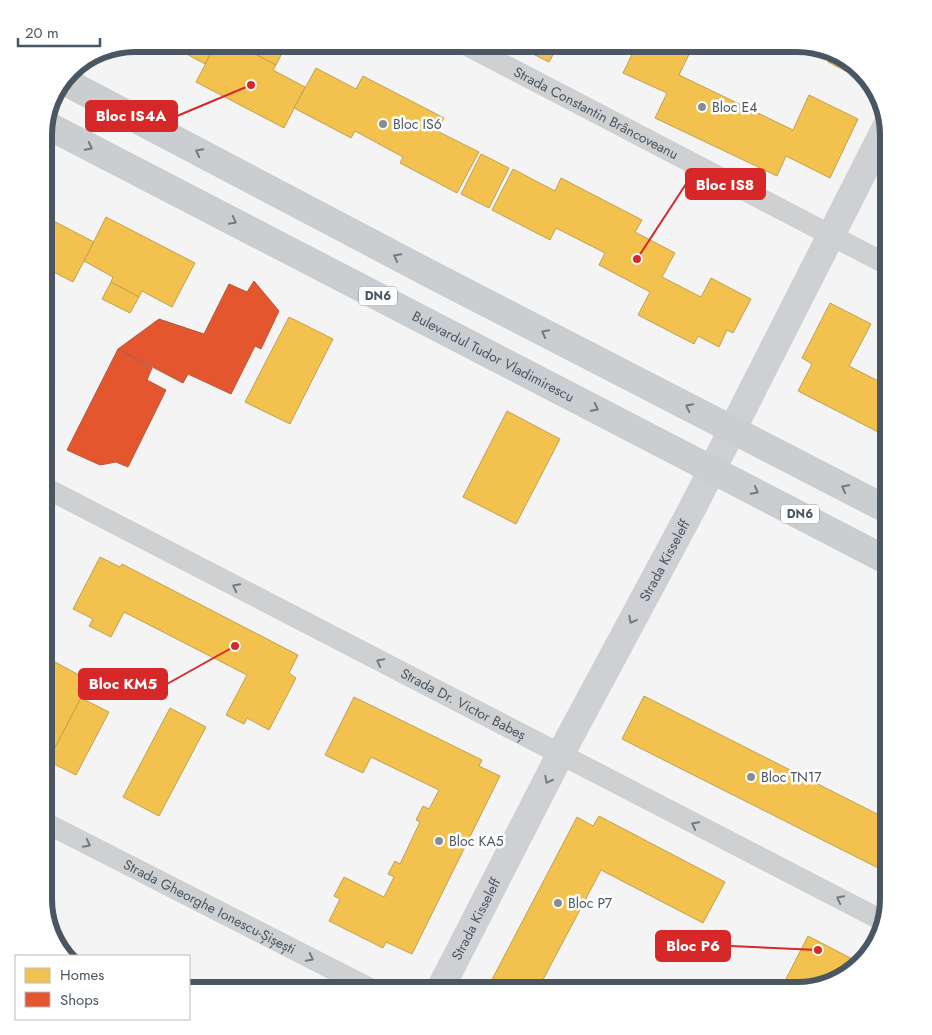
<svg xmlns="http://www.w3.org/2000/svg" width="932" height="1035" font-family="Jost,sans-serif">
<style>
.homes{fill:#f2c14e;stroke:#c0a154}
.shops{fill:#e4572e;stroke:#b6573d}
.lines{fill:none;stroke-linecap:round;stroke-linejoin:round}
.street{stroke:#ced0d2;stroke-width:21}
.secondary{stroke:#ced0d4;stroke-width:28}
.primary{stroke:#caced1;stroke-width:28}
.oneway{stroke:#707a83}
.oneway2{stroke:#727b83}
.oneway3{stroke:#727b84}
.poi-dot{fill:#868d94;stroke:#fff;stroke-width:2}
.labels{text-anchor:middle;stroke-width:5;stroke-linejoin:round;paint-order:stroke}
.shield{fill:#fff;stroke:#808990;stroke-width:1}
.shield-label{font-size:12px;font-weight:bold;fill:#4a5661}
.poi-label{font-size:14px;fill:#4a5661;stroke:#fff;text-anchor:start}
.street-label{font-size:14px;fill:#4a5661;stroke:#fff}
.rim{fill:none;stroke:#4a5661;stroke-width:6}
.leader{fill:none;stroke:#d62828;stroke-width:2}
.callout-dot{fill:#d62828;stroke:#fff;stroke-width:2}
.callout{fill:#d62828;stroke:#d62828;stroke-width:2}
.callout-label{font-size:15px;text-anchor:middle;font-weight:bold;fill:#fff}
</style>
<rect width="100%" height="100%" fill="#f4f4f4"/>
<g class="homes">
<path d="M168 44H216L205 64Z"/>
<path d="M216 44H224L245 55 248 50 276 65 273 70 305 87 284 128 196 82Z"/>
<path d="M251 44H274L284 49 276 65 248 50Z"/>
<path d="M513 44H559L549 62Z"/>
<path d="M637 44H694L679 75 793 130 809 95 858 119 830 178 786 156 777 176 655 118 667 93 623 73Z"/>
<path d="M833 52 838 53 869 79 871 84 828 62Z"/>
<path d="M316 68 356 89 363 76 444 118 437 131 479 152 457 193 400 163 403 157 355 131 351 138 294 108Z"/>
<path d="M481 154 509 168 489 208 461 194Z"/>
<path d="M513 169 555 191 561 178 642 220 635 232 675 253 662 277 701 297 711 278 751 299 733 333 727 330 719 347 698 336 694 344 638 315 650 292 599 265 605 253 556 228 550 240 492 210Z"/>
<path d="M44 216 94 242 73 282 44 267Z"/>
<path d="M106 217 195 263 172 307 142 291 139 297 111 282 113 277 84 261Z"/>
<path d="M111 282 139 297 130 313 102 299Z"/>
<path d="M830 303 871 324 849 366 888 386V437L798 391 812 364 802 358Z"/>
<path d="M289 317 333 339 290 424 245 402Z"/>
<path d="M507 411 560 439 516 524 463 497Z"/>
<path d="M100 557 120 567 122 564 298 655 289 673 296 678 269 730 247 718 244 724 226 715 247 675 124 612 111 637 89 626 93 619 73 609Z"/>
<path d="M44 656 90 681 48 761 44 759Z"/>
<path d="M644 696 887 819 888 816V873L622 739Z"/>
<path d="M354 697 482 760 479 766 500 776 412 954 386 942 383 948 329 921 340 899 334 896 344 877 384 897 394 877 388 874 395 861 400 864 420 822 416 820 423 806 429 809 439 790 371 757 363 773 325 755Z"/>
<path d="M81 698 109 712 76 775 48 761Z"/>
<path d="M170 708 206 727 159 816 123 797Z"/>
<path d="M599 816 725 882 703 923 601 870 537 991H486L577 817 593 826Z"/>
<path d="M808 936 860 963 853 972 804 989 786 979Z"/>
</g>
<g class="shops">
<path d="M254 281 279 311 261 349 255 346 231 394 188 374 183 383 118 349 159 319 204 334 229 284 247 292Z"/>
<path d="M118 349 152 368 147 380 166 390 128 467 116 462 100 465 67 450Z"/>
</g>
<g class="lines">
<g class="street">
<path id="s1" d="M464 44 888 265"/>
<path id="s2" d="M44 487 883 921"/>
<path id="s3" d="M44 822 375 991"/>
</g>
<path class="secondary" id="s4" d="M439 991 560 755 692 509 886 127"/>
<g class="primary">
<path d="M64 81 440 279 888 510"/>
<path id="s5" d="M45 124 888 561"/>
</g>
</g>
<defs><path id="oneway-chevron" d="M-2-3.5L2.5 0L-2 3.5" fill="none" stroke-width="1.6" stroke-linecap="round" stroke-linejoin="round" transform="scale(1.25)"/></defs>
<g class="oneway">
<use href="#oneway-chevron" transform="translate(89 147) rotate(27)"/>
<use href="#oneway-chevron" transform="translate(199 152) rotate(-152)"/>
<use href="#oneway-chevron" transform="translate(233 221) rotate(27)"/>
<use href="#oneway-chevron" transform="translate(397 257) rotate(-152)"/>
<use href="#oneway-chevron" transform="translate(545 333) rotate(-153)"/>
<use href="#oneway-chevron" transform="translate(689 407) rotate(-153)"/>
<use href="#oneway-chevron" transform="translate(595 408) rotate(27)"/>
<use href="#oneway-chevron" transform="translate(845 488) rotate(-152)"/>
<use href="#oneway-chevron" transform="translate(755 491) rotate(28)"/>
</g>
<g class="oneway2">
<use href="#oneway-chevron" transform="translate(236 587) rotate(-153)"/>
<use href="#oneway-chevron" transform="translate(380 662) rotate(-153)"/>
<use href="#oneway-chevron" transform="translate(695 825) rotate(-153)"/>
<use href="#oneway-chevron" transform="translate(87 844) rotate(27)"/>
<use href="#oneway-chevron" transform="translate(840 899) rotate(-153)"/>
<use href="#oneway-chevron" transform="translate(310 958) rotate(27)"/>
</g>
<g class="oneway3">
<use href="#oneway-chevron" transform="translate(632 620) rotate(118)"/>
<use href="#oneway-chevron" transform="translate(548 780) rotate(117)"/>
</g>
<g class="poi-dot">
<circle cx="702" cy="107" r="5"/>
<circle cx="383" cy="124" r="5"/>
<circle cx="751" cy="777" r="5"/>
<circle cx="439" cy="841" r="5"/>
<circle cx="558" cy="903" r="5"/>
</g>
<g class="labels">
<g class="shield">
<rect x="359" y="286.5" width="38" height="19" rx="4"/>
<rect x="781" y="504.5" width="38" height="19" rx="4"/>
</g>
<g class="shield-label">
<text x="378" y="300">DN6</text>
<text x="800" y="518">DN6</text>
</g>
<g class="poi-label">
<text x="712" y="112">Bloc E4</text>
<text x="393" y="129">Bloc IS6</text>
<text x="761" y="782">Bloc TN17</text>
<text x="449" y="846">Bloc KA5</text>
<text x="568" y="908">Bloc P7</text>
</g>
<g class="street-label">
<text dy="5" stroke="none"><textPath href="#s1" startOffset="149">Strada Constantin Brâncoveanu</textPath></text>
<text dy="5" stroke="none"><textPath href="#s5" startOffset="505">Bulevardul Tudor Vladimirescu</textPath></text>
<text dy="5" stroke="none"><textPath href="#s4" startOffset="486">Strada Kisseleff</textPath></text>
<text dy="5" stroke="none"><textPath href="#s2" startOffset="472">Strada Dr. Victor Babeș</textPath></text>
<text dy="5" stroke="none"><textPath href="#s3" startOffset="186">Strada Gheorghe Ionescu-Șișești</textPath></text>
<text dy="5" stroke="none"><textPath href="#s4" startOffset="81">Strada Kisseleff</textPath></text>
</g>
</g>
<path d="M0 0H932V1035H0ZM135 52H797A83 83 0 0 1 880 135V899A83 83 0 0 1 797 982H135A83 83 0 0 1 52 899V135A83 83 0 0 1 135 52Z" fill="#fff" fill-rule="evenodd"/>
<path class="rim" d="M135 52H797A83 83 0 0 1 880 135V899A83 83 0 0 1 797 982H135A83 83 0 0 1 52 899V135A83 83 0 0 1 135 52Z"/>
<path class="leader" d="M251 85L177 116M637 259L686 184M235 646L167 684M818 950L730 946"/>
<g class="callout-dot">
<circle cx="251" cy="85" r="5"/>
<circle cx="637" cy="259" r="5"/>
<circle cx="235" cy="646" r="5"/>
<circle cx="818" cy="950" r="5"/>
</g>
<g class="callout">
<rect x="86" y="101" width="91" height="30" rx="5"/>
<rect x="686" y="169" width="79" height="30" rx="5"/>
<rect x="79" y="669" width="88" height="30" rx="5"/>
<rect x="656" y="931" width="74" height="30" rx="5"/>
</g>
<g class="callout-label">
<text x="131" y="121">Bloc IS4A</text>
<text x="725" y="190">Bloc IS8</text>
<text x="123" y="689">Bloc KM5</text>
<text x="693" y="951">Bloc P6</text>
</g>
<rect x="15" y="955" width="175" height="65" fill="#ffffff" stroke="#b7bbc0"/>
<rect x="25" y="968" width="25" height="15" fill="#f2c14e" stroke="#b7bbc0"/>
<text x="60" y="980" font-size="15" fill="#4a5661">Homes</text>
<rect x="25" y="992" width="25" height="15" fill="#e4572e" stroke="#b7bbc0"/>
<text x="60" y="1005" font-size="15" fill="#4a5661">Shops</text>
<path d="M18 38v8h82v-8" fill="none" stroke="#4a5661" stroke-width="2.5"/>
<text x="25" y="38" font-size="15" fill="#4a5661" stroke="#ffffff" stroke-width="4" paint-order="stroke">20 m</text>
</svg>
